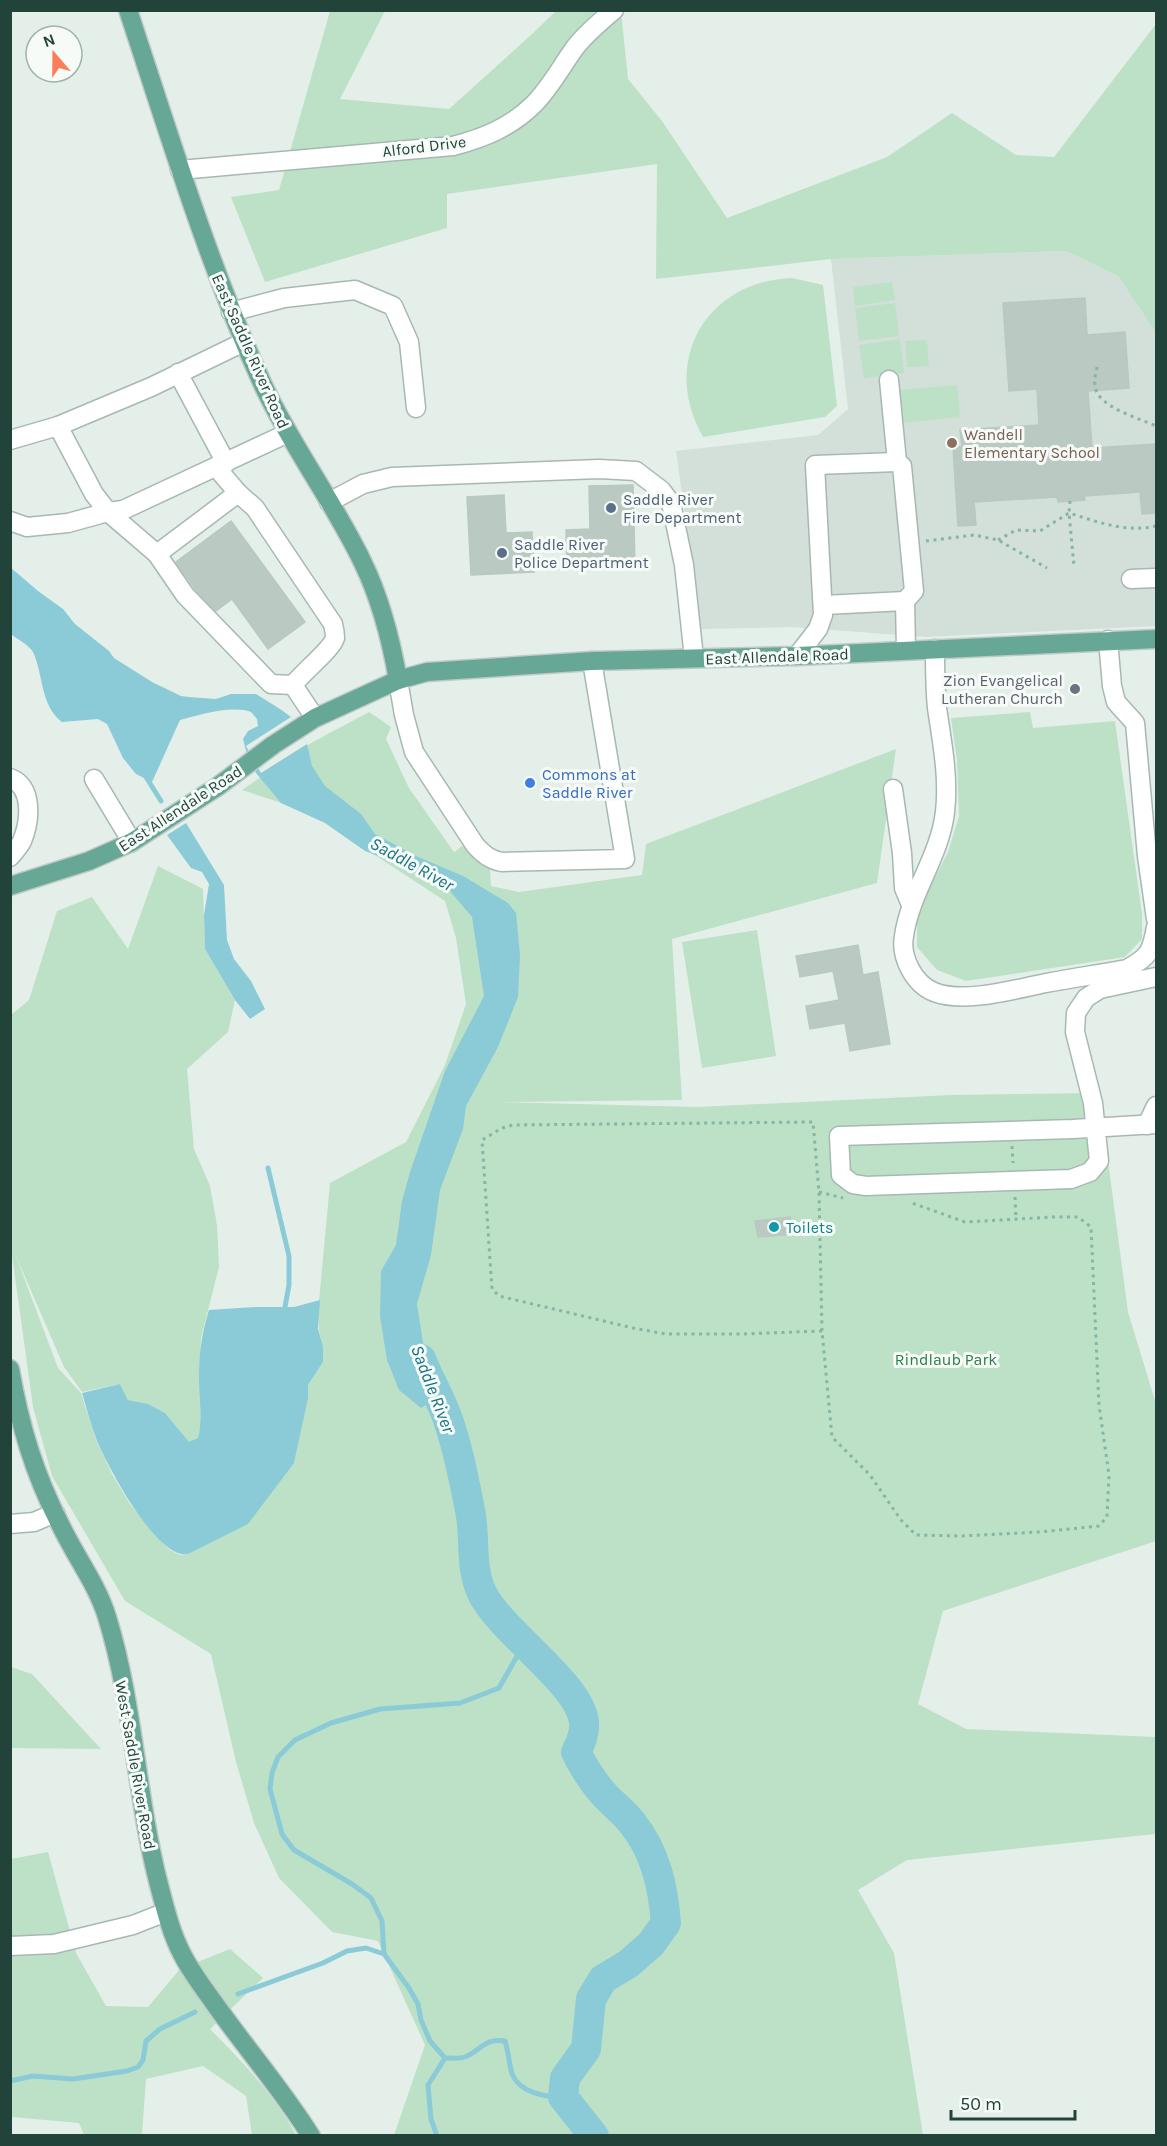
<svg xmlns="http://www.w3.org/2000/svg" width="1167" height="2146" font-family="Karla,sans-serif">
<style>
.built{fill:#d3dfd9}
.green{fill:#bde1c6}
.water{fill:#8acbd7}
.pier{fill:#e5efea}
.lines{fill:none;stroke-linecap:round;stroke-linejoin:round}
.stream{stroke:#8acbd7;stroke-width:5}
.river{stroke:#8acbd7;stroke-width:30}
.building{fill:#bacac3;stroke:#b7c9c1;stroke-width:1.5}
.minor-casing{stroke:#a7b8b2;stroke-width:21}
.major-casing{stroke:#c1cac8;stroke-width:21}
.path{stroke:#84b5a5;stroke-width:3;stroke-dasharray:3 4.5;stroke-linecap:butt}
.minor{stroke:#fff;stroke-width:18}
.major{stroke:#67a796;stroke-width:18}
.education-dot{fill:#8d6e63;stroke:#f6fbf8;stroke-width:2}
.service-dot{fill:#5c6f8a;stroke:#f6fbf8;stroke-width:2}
.worship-dot{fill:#6b7280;stroke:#f6fbf8;stroke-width:2}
.shop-dot{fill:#3f7fe0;stroke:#f6fbf8;stroke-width:2}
.culture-dot{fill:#0f9aa8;stroke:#f6fbf8;stroke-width:2}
.labels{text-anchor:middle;stroke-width:6;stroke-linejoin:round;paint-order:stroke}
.street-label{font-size:16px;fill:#22433a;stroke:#f6fbf8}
.education-label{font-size:16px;fill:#785e54;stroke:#f6fbf8;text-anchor:start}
.service-label{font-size:16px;fill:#4e5e75;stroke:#f6fbf8;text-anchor:start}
.worship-label{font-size:16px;fill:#5b616d;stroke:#f6fbf8;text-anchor:end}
.shop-label{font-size:16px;fill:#366cbe;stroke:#f6fbf8;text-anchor:start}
.culture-label{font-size:16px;fill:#0d838f;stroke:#f6fbf8;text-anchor:start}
.park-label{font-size:16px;fill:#2a7d49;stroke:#f6fbf8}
.water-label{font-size:18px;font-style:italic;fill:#187283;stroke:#f6fbf8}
</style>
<rect width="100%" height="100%" fill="#e5efea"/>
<path class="built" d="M1066 251 1118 276 1156 333V626L925 637 793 627 701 629 676 451 818 435 848 409 831 259Z"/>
<g class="green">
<path d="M330 11H385L340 99 449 109 532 34 556 11H621L628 79 662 121 727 218 887 157 952 113 1016 155 1054 157 1156 24V333L1118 276 1066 251 831 259 656 279 657 164 447 194V228L265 282 231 197 279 190Z"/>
<path d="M792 278 823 285 837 406 825 417 703 437C660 362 705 281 792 278Z"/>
<path d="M892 282 895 300 855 306 853 287Z"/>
<path d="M895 303 899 336 859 341 855 308Z"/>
<path d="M900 339 904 373 864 378 859 345Z"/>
<path d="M927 340 929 366 907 367 905 341Z"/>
<path d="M957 385 960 417 901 423 898 390Z"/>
<path d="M369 712 391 727 386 739 409 788 454 852 462 846 467 847 479 862 490 869 491 886 519 892 642 875 646 844 896 749 877 883 672 939 682 1100 502 1102 698 1107 951 1095 1099 1093 1128 1312 1156 1404V1541L943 1611 918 1704 966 1729 1156 1737V1834L907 1860 858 1890 894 1953 923 2135H394L425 2045 378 1941 332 1932 279 1878 254 1823 236 1762 211 1654 125 1601 52 1476 33 1407 11 1248V1015L29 1000 57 911 92 897 128 949 158 866 203 889 205 949 235 1000 228 1032 187 1069 194 1149 210 1186 217 1225 219 1267 201 1338 199 1383 201 1425 198 1438 189 1443C166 1414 165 1407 128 1400L120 1384 82 1392 64 1367 16 1256 58 1368 81 1393 96 1440 112 1474 130 1504 158 1538 170 1550 180 1555 190 1553 294 1463 307 1399 308 1385 323 1362V1346L319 1331V1301L330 1183 406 1142 445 1065 466 1004 456 938 445 901 309 812 242 790 311 743Z"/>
<path d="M1030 712 1033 728 1115 721 1142 914V939L1125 957 966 981 937 970 917 947V920L927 893 948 852 959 816 957 760 951 718Z"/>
<path d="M757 930 776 1056 702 1068 682 942Z"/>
<path d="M11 1667 32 1674 101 1749 11 1748Z"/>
<path d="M48 1852 76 1953 106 2006 148 2007 180 1969 230 1949 263 1978 210 2029C243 2062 274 2095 296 2135H252L246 2096 203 2066 146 2079 142 2135H84L79 2123 11 2117V1859Z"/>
</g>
<g class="water">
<path d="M10 567 38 591 63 609 75 624 109 651 114 658 152 682 181 696 189 697 216 699 231 694H256L280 709 291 717 307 744 312 766 325 786 361 814 375 834 416 856 463 876 508 903 516 913 520 955 518 997 498 1047 466 1106 463 1129 440 1190 431 1255 417 1304 424 1349 443 1393 421 1408 399 1390 387 1360 380 1316 381 1271 396 1245 402 1201 410 1172 445 1071 484 996 472 917 450 891 397 863 365 851 325 823 281 803 256 773 248 759 243 739 248 731 258 726 257 719 251 712C232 705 199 715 180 720L152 782 136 774 123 758 107 724 98 719 62 722C40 705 44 676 33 652 29 645 17 639 11 634Z"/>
<path d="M186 823 224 885 227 940 234 959 251 981 265 1009 250 1019 235 1000 205 949 204 915 209 884 202 872 191 868 167 835Z"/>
<path d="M320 1300 318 1329 323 1346V1362L308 1385V1398L294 1463 248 1524 190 1553C189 1554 183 1554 181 1554 151 1547 109 1469 97 1441 91 1426 87 1409 82 1393L120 1384 128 1400 148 1404 165 1413 189 1442 198 1438C203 1419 199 1401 199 1381 199 1354 201 1336 209 1310L255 1307H294Z"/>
</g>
<path class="pier" d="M291 717 307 744 261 773 246 746Z"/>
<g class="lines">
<g class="stream">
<path d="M146 777 161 801"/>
<path d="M268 1168 289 1256V1285L285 1307"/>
<path d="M384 1954 382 1921 371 1898 352 1884 294 1850 282 1834 270 1789 272 1773 278 1757 295 1740 331 1723 380 1709 460 1703 499 1688 524 1644"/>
<path d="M238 1994 323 1963 347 1951 366 1948 384 1954 409 1988 418 2004 421 2020 430 2041 445 2058C451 2058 459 2059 465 2057 482 2050 483 2038 505 2041 508 2050 510 2068 512 2074 520 2093 545 2097 563 2097"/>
<path d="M10 2081 33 2076 73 2079 127 2071 138 2067 143 2060 146 2041 160 2029 195 2012"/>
<path d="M437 2136 431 2119 428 2085 445 2058"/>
</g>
<path class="river" d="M421 1359C429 1379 440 1398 447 1417 458 1447 464 1480 470 1510 476 1538 469 1568 483 1595 503 1633 580 1684 584 1722 585 1733 581 1743 576 1752 583 1766 591 1779 601 1791 611 1803 624 1812 633 1824 656 1853 663 1887 666 1923L651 1944 628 1964 603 1979 591 1999 586 2049 565 2078 563 2097 594 2136"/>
</g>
<g class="building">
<path d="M1085 298 1087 335 1125 332 1129 388 1088 391 1092 448 1156 444V513L1142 514 1140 492 1084 496 1085 500 1058 502 1057 497 974 502 976 525 958 526 953 447H962L960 430 1039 425 1037 389 1009 391 1003 303Z"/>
<path d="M633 485 635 565 567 567 566 530 590 529 589 486Z"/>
<path d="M504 495 506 533 532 532 534 572 471 575 467 497Z"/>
<path d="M231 521 305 622 268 649 232 599 216 611 195 589 176 562Z"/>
<path d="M858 945 863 975 878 972 890 1044 850 1051 845 1023 810 1029 806 1006 839 1000 833 971 800 977 796 956Z"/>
<path d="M790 1217 794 1234 758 1237 755 1221Z"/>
</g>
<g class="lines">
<g class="minor-casing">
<g id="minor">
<path d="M180 170 453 146C484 138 511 127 534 104 550 88 561 67 574 49 585 34 600 22 614 10"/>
<path d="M231 312 284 298 355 290 393 306 409 342 416 408"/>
<path d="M244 342 151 387 58 426 94 494 108 512 123 510 288 433"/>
<path d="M178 373 226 463"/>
<path d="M889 380 897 462 902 466 914 591 905 601 906 650"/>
<path d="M10 440 58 426"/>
<path d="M216 467 238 493 255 508 333 624C334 628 335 634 335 638 332 649 302 673 293 685"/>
<path d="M238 493 157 554 185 595 271 684 293 685"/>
<path d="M329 502 363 484 392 477 599 469 636 471 661 490 671 503 684 565 694 658"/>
<path d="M10 521 27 527 68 523 108 512 157 554"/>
<path d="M1131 579 1156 578"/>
<path d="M824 605 905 601"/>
<path d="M1108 640 1112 686 1116 702 1135 723 1147 856 1156 919"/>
<path d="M935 649C935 668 935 688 937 708 942 742 949 777 945 812 940 856 910 893 904 936 900 957 914 984 934 992 964 1004 1015 989 1046 983 1073 978 1100 974 1127 969 1149 957 1152 951 1156 927"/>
<path d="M797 656 818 629 823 615 815 465 897 462"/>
<path d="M398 680 404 715 414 752 475 845C483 854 490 860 502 862L625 859 592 661"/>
<path d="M293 685 315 718"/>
<path d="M10 778C34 787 30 822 22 841 19 847 14 852 10 857"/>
<path d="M94 779 132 842"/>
<path d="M893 789 902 853 904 888 911 905"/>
<path d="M1156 977 1100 989 1086 998 1076 1013 1075 1032 1093 1103 1099 1161 1090 1172 1071 1179 866 1186 853 1184 841 1175 839 1136 1073 1129 1156 1124"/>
<path d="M1147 1125 1156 1106"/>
<path d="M10 1524 34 1522 55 1513"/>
<path d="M10 1946 54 1944 133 1925 166 1912"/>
</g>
</g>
<g class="major-casing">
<g id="major">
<path d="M128 10C170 137 208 264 263 385 292 447 334 502 363 563 381 600 391 640 398 680"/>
<path d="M10 886 89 861 132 842 217 787 273 745 315 718 398 680 427 672 592 661 797 656 1156 639"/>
<path d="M10 1369C20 1426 34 1473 60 1524 75 1556 97 1584 107 1617 134 1704 136 1797 159 1885 165 1908 171 1933 182 1954 190 1970 201 1985 212 2000 244 2046 281 2088 311 2136"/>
</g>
</g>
<g class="path">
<path d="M1097 367C1096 372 1094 380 1095 386 1097 407 1139 418 1156 426"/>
<path d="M1070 501 1069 513 1074 566"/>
<path d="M998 540 1016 530 1040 531 1069 513C1098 522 1126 533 1156 526"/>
<path d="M926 541 974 535 998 540 1047 568"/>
<path d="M1012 1146 1013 1163"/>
<path d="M819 1192 843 1198"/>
<path d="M1015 1197 1016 1219"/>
<path d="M822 1331 742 1334H666L633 1328 499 1296 492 1289 482 1140 502 1128 513 1125 813 1122 819 1192 822 1331 832 1437 870 1475 901 1520 916 1535 962 1536 1039 1532 1099 1526 1107 1517 1109 1475 1099 1405 1091 1227 1078 1217H1054L965 1222 912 1203"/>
</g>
<use href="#minor" class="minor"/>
<use href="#major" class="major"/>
</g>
<circle class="education-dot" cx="952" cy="443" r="6"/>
<g class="service-dot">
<circle cx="611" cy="508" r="6"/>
<circle cx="502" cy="553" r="6"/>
</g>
<circle class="worship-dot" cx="1075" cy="689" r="6"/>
<circle class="shop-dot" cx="530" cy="783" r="6"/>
<circle class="culture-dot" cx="774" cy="1227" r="6"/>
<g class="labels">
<g class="street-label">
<text transform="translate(424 146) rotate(-7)" y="6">Alford Drive</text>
<text transform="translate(251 351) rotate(66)" y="6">East Saddle River Road</text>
<text transform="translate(777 656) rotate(-2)" y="6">East Allendale Road</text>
<text transform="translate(180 808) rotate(-33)" y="6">East Allendale Road</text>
<text transform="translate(136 1765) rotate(80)" y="6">West Saddle River Road</text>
</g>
<g class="education-label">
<text x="964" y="440">Wandell<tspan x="964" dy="18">Elementary School</tspan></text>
</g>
<g class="service-label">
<text x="623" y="505">Saddle River<tspan x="623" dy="18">Fire Department</tspan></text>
<text x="514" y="550">Saddle River<tspan x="514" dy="18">Police Department</tspan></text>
</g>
<g class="worship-label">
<text x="1063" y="686">Zion Evangelical<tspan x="1063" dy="18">Lutheran Church</tspan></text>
</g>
<g class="shop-label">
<text x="542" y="780">Commons at<tspan x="542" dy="18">Saddle River</tspan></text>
</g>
<g class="culture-label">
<text x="786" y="1233">Toilets</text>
</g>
<g class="park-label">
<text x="946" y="1365">Rindlaub Park</text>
</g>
<g class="water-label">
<text transform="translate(412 864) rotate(29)" y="6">Saddle River</text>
<text transform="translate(433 1389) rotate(69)" y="6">Saddle River</text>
</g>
</g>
<rect width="1167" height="2146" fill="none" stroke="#22433a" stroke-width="24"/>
<g transform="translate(54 54) rotate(340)"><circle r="28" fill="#f6fbf8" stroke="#a1b1ac" stroke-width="1.5"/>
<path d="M0-4.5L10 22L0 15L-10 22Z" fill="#fa7f58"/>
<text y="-9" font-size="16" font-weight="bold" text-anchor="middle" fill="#22433a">N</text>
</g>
<path d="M951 2110v9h124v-9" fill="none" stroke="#22433a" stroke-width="3"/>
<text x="960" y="2110" font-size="18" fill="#22433a" stroke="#f6fbf8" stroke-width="4.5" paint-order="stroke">50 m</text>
</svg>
